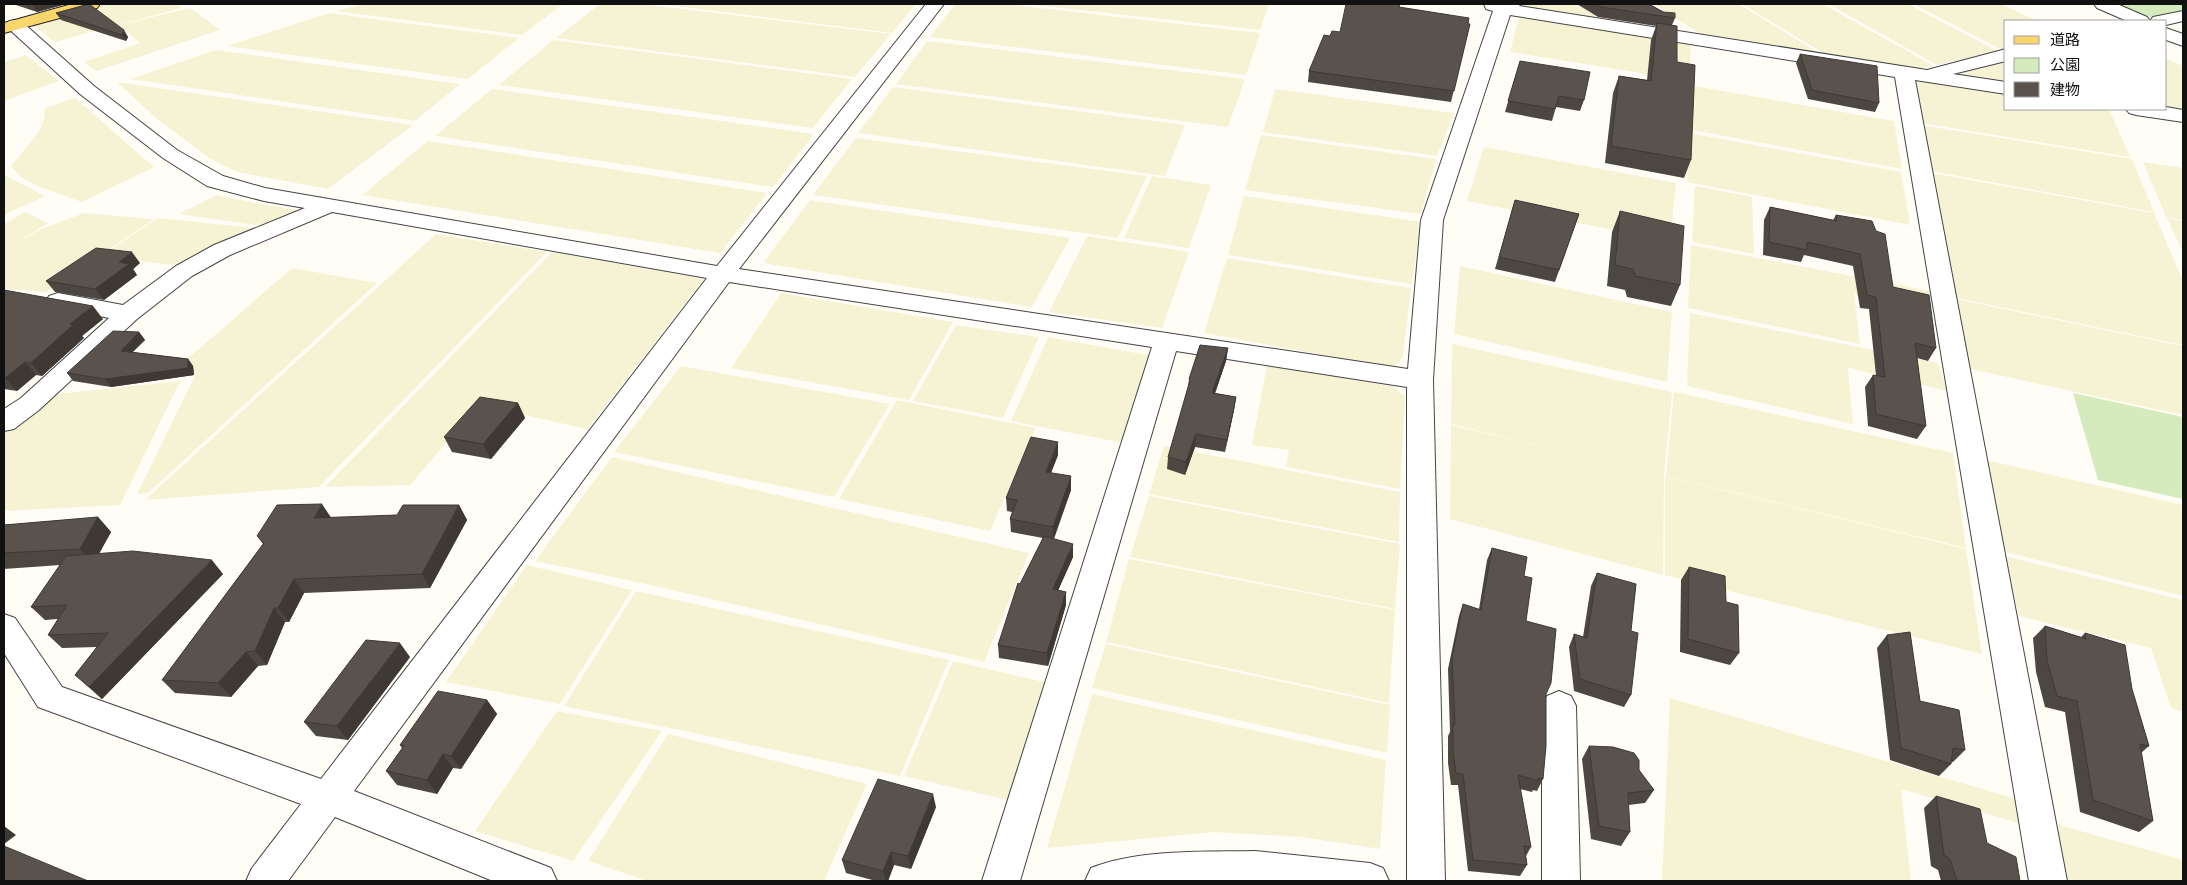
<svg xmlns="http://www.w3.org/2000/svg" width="2187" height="885" font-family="'Zilla Slab','Noto Sans JP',serif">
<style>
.farmland{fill:#f6f3d4}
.green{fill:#d5ebbd}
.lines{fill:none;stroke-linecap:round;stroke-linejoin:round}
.minor-casing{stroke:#444;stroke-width:2}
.major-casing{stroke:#222;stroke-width:2}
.minor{fill:#fff;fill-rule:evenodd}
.major{fill:#f9d66b;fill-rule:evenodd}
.wall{fill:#4d4742}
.shaded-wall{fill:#3f3936}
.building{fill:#5a524d;stroke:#3f3936}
</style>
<rect width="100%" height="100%" fill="#fffdf5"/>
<g class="farmland">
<path d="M102 4H176L182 8 54 42 32 23Z"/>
<path d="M364 4H563L522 35 335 11Z"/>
<path d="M600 4H641L891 34 855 77 556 38Z"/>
<path d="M659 4H916L892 33Z"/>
<path d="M955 4H1005L1260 33 1246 75 930 37Z"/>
<path d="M1026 4H1269L1260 30Z"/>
<path d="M1520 4H1578L1607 24 1518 7Z"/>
<path d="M1654 4H1739L1822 55 1705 37Z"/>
<path d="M1742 4H1823L1934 66 1913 69 1828 56Z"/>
<path d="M1828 4H1908L1998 51 1937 65Z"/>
<path d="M1913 4H2002L2037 21H2006V51H2004Z"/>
<path d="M190 8 220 30 97 71 84 62 140 43 119 25Z"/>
<path d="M329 13 519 38 468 79 227 46Z"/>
<path d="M1519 17 1691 43 1689 81 1510 52Z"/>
<path d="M553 40 852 79 813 128 499 85Z"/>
<path d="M927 41 1245 79 1228 127 896 84Z"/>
<path d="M216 50 460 84 415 121 130 79Z"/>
<path d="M26 55 59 81 4 101V62Z"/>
<path d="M2166 58 2180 65 2183 64V110L2176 111 2166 109Z"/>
<path d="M2006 62V85L1956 77 1954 73Z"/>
<path d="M1919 79 2006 94V109H2098L2110 111 2130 157 1921 123 1913 81Z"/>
<path d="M117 82 413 125 328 189 237 172 209 158 157 119Z"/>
<path d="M1694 86 1894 121 1902 169 1692 130Z"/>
<path d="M893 87 1185 125 1165 176 858 133Z"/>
<path d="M492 89 814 134 773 187 435 136Z"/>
<path d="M1275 89 1454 113 1437 156 1263 132Z"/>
<path d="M75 98 154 167 82 202 37 186 20 176 11 166 38 133 44 120 45 108Z"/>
<path d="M1920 125 2132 159 2154 212 1931 171Z"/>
<path d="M1689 133 1901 172 1910 225 1687 182Z"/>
<path d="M1261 135 1436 159 1421 214 1245 190Z"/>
<path d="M856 138 1147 176 1118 238 813 195Z"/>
<path d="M428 141 767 193 720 253 362 195Z"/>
<path d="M1484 147 1676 183 1670 241 1467 201Z"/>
<path d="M2143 162 2183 168V220L2166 217Z"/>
<path d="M1931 173 2154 213 2183 281V345L1956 298Z"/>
<path d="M4 175 45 196 4 215Z"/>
<path d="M1152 176 1211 185 1189 248 1124 238Z"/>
<path d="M1695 186 1752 197 1754 254 1692 242Z"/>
<path d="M217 195 255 203 298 210 262 226 179 214Z"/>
<path d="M1244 196 1421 222 1412 284 1228 255Z"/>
<path d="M810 200 1070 238 1032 307 763 263Z"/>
<path d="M25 212 48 223 15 244 41 229 84 213 154 219 46 292 4 289V224Z"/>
<path d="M158 218 253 228 173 265 101 256Z"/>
<path d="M2167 218 2183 221V253Z"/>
<path d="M436 234 547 252 319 487 145 500Z"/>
<path d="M1087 236 1189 252 1162 328 1049 312Z"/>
<path d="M1691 245 1930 291 1933 309 1854 293 1860 344 1688 308Z"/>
<path d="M552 252 704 279 587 429 479 405 410 485 325 487Z"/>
<path d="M1227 258 1411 288 1403 356 1394 368 1204 333Z"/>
<path d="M1460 266 1672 312 1667 382 1454 334Z"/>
<path d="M292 268 377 283 148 493 137 494 196 374H170Z"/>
<path d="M781 293 953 322 909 400 731 368Z"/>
<path d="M1956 299 2183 346V415L1970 369Z"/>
<path d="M1690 313 1938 363 1947 391 1848 368 1853 424 1687 386Z"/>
<path d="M956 325 1039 337 1003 418 913 401Z"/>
<path d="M1048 337 1153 356 1123 443 1011 421Z"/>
<path d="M1452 344 1672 392 1664 476 1663 575 1450 519 1451 425 1556 450 1451 424Z"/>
<path d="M1267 365 1392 386 1405 396 1400 489 1286 467 1289 450 1252 445Z"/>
<path d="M681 366 890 404 834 497 614 452Z"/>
<path d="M180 381 120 505 4 511V429L57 394Z"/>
<path d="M1674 392 1953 453 1966 548 1666 476Z"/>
<path d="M897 400 1036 428 990 531 839 499Z"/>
<path d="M1164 446 1400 492 1399 542 1149 494Z"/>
<path d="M612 457 1029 553 984 662 637 582 535 561Z"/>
<path d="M1986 460 2183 505V596L2005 552Z"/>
<path d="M1665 476 1966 549 1982 654 1665 575Z"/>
<path d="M1149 496 1400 544 1395 609 1130 557Z"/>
<path d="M2005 556 2183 600V712L2171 708 2151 648 2019 616Z"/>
<path d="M1129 559 1395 610 1389 703 1106 642Z"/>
<path d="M527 565 632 590 560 704 446 682Z"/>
<path d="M636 591 949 660 900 776 564 706Z"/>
<path d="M1106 644 1390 705 1387 753 1092 688Z"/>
<path d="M953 661 1048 683 1012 801 904 776Z"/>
<path d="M1092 694 1386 760 1380 849 1302 837 1213 832 1047 848Z"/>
<path d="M1670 698 2020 800 2025 825 1901 789 1911 881H1662Z"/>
<path d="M557 711 662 731 573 861 475 831Z"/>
<path d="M668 734 867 784 824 881H647L588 861Z"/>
<path d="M2056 824 2183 860V881H2066Z"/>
</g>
<g class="green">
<path d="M2109 4H2183V12C2144 21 2145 22 2109 4Z"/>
<path d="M2073 393 2183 417V499L2098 480Z"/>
</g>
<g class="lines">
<g class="minor-casing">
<g id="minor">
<path d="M926 4H944L739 269 1408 369 1421 220 1493 11 1486 9 1484 4H1521L1519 6 1927 70 2006 49V61L1953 74 2006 82V94L1915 80 2067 881H2029L1895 77 1510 15 1443 220 1433 380 1445 881H1407V387L1176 351 1020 881H982L1152 347 729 282 354 791 551 868 557 881H493L335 817 288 881H246L252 868 301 804 38 707 4 653V614L15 618 62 687 321 779 707 278 332 212 230 255 192 276 137 319 39 410 14 429 4 431V409L21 398 109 318 49 306 46 301 49 296 58 293 123 305 176 266 214 245 305 208 264 201 207 186 163 158 80 94 9 29 6 25 9 21 15 20 21 21 94 86 177 150 223 176 265 188 717 266Z"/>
<path d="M2094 4H2117L2147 17 2150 21H2127L2097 8Z"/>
<path d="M2183 11V21L2166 25V21H2150L2153 17Z"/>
<path d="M2166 28 2183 34V46L2166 40Z"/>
<path d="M2166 107 2183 110V122L2136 115 2129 113 2126 109Z"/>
<path d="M1559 691 1571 696 1576 706 1580 881H1542V706L1547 696Z"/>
<path d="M1255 851 1370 863 1383 868 1389 881H1085L1091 868C1138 849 1205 852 1255 851Z"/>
</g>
</g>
<g class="major-casing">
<path id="major" d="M72 4H100L97 8 4 33V23Z"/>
</g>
<use href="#minor" class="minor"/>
<use href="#major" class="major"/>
</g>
<g class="wall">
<path d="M13 4H66L37 12Z"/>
<path d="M89 4 128 37 126 41 61 20 56 13Z"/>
<path d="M1577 4H1649L1675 18 1672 25 1691 160 1684 178 1605 163 1613 93 1619 76 1647 80 1651 40 1656 26 1598 17Z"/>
<path d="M1399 7 1470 24 1451 102 1308 82 1309 71 1330 36Z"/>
<path d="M1800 54 1879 103 1875 112 1808 99 1796 63Z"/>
<path d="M1520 61 1584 100 1580 111 1556 107 1552 121 1505 112Z"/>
<path d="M1515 200 1579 214 1555 282 1495 269Z"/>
<path d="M1770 207 1833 220 1836 215 1893 287 1936 348 1928 361 1917 358 1926 426 1917 439 1868 426 1865 387 1873 375H1876L1869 309 1860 308 1853 266 1804 255 1801 262 1763 255 1764 220Z"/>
<path d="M1620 211 1680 285 1671 306 1627 297 1625 290 1607 286 1612 232Z"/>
<path d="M140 263 133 269 137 275 104 300 55 292 46 281Z"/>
<path d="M4 290 103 319 82 336 84 338 42 376 36 375 17 391 4 389Z"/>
<path d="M139 332 145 340 132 352 188 359 193 366 194 375 111 387 73 381 67 373Z"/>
<path d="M1228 348 1226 361 1215 393 1236 397 1234 410 1225 452 1195 447 1185 475 1167 469 1168 457 1188 388 1189 379Z"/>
<path d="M518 403 525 418 491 459 452 452 444 437Z"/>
<path d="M1058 455 1051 473 1071 490 1054 539 1073 557 1058 590 1066 592V605L1048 666 999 658 998 645 1020 584 1043 538 1011 532 1010 519 1012 512 1007 511 1006 498Z"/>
<path d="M459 505 467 520 430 588 304 593 289 622H285L267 665 258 666 231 697 175 693 162 680 263 544 257 536 331 518 397 515Z"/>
<path d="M98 517 111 532 99 554 223 574 102 699 75 675 97 647 62 648 48 635 58 619 45 620 31 607 60 565 4 569V525Z"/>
<path d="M1492 548 1524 576 1526 621 1546 694 1543 779 1537 791 1533 790 1532 792 1520 789 1531 847 1526 856 1527 865 1520 876 1468 871 1458 785H1451L1448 763V736L1450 732 1448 669 1459 616 1463 604 1479 609 1487 560Z"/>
<path d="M1689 567 1726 602 1739 653 1730 665 1680 652 1681 580Z"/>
<path d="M1597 573 1631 631V695L1624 707 1574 691 1569 647 1574 634 1583 637 1591 586Z"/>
<path d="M2045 626 2081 637 2085 633 2132 689 2149 746 2141 753 2153 821 2139 832 2080 812 2065 712 2045 707 2036 672 2033 638Z"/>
<path d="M1887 635 1920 701 1965 750 1953 762H1951V764L1939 776 1890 760 1877 648Z"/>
<path d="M410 657 348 740 316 736 304 722Z"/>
<path d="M487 700 497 714 461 769 453 768 437 794 397 785 386 771 402 748 400 745Z"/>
<path d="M1589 746 1639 770 1654 790 1645 803 1628 805 1630 832 1621 846 1591 839 1582 759Z"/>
<path d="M1936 796 1987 843 2020 881H1941L1938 870 1931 866 1924 808Z"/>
<path d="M936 807 911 869 894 865 888 881H876L846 873 842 860Z"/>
</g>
<g class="shaded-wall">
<path d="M32 4H66L37 12Z"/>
<path d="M124 30 128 37 126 41 122 35Z"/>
<path d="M132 252 140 263 133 269 137 275 104 300 95 289 119 262Z"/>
<path d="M93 306 103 319 82 336 84 338 42 376 31 363 70 324Z"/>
<path d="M139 332 145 340 126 359 121 351Z"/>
<path d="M1228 348 1226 361 1211 405 1212 393Z"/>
<path d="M188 359 193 366 194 375 111 387 105 379Z"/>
<path d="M25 362 36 375 17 391 5 378Z"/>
<path d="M1236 397 1234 410 1225 452 1227 440Z"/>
<path d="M518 403 525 418 491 459 483 444Z"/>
<path d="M1196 434 1195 447 1185 475 1186 462Z"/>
<path d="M1058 442V455L1046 485V472Z"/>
<path d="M1071 476V490L1053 540V527Z"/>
<path d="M322 504 332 519 314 518Z"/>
<path d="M459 505 467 520 430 588 422 574Z"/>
<path d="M98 517 111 532 93 564 80 549Z"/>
<path d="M1073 544V557L1053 602V589Z"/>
<path d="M212 560 223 574 102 699 89 687Z"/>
<path d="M294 579 304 593 289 622 278 608Z"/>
<path d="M1066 592V605L1048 666 1047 653Z"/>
<path d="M274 608 285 622 267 665 255 651Z"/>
<path d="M400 643 410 657 348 740 337 726Z"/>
<path d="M246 652 258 666 231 697 218 683Z"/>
<path d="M487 700 497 714 461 769 451 756Z"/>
<path d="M443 754 453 768 437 794 427 780Z"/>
<path d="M933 794 936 807 911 869 908 856Z"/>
<path d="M4 826 16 835 4 844Z"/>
<path d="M891 852 894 865 888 881H886L883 871Z"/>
</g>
<g class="building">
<path d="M89 4 124 30 122 35 56 13Z"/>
<path d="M1346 4H1400L1399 7 1469 18 1468 24H1470L1454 91 1309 71 1324 35 1330 36 1332 31 1340 32Z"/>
<path d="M1596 4H1649L1663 12 1675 13V18L1601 7Z"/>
<path d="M1657 23 1677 26V62L1695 65 1691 160 1611 146 1619 76 1651 81Z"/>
<path d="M1800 54 1877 66 1879 103 1812 90Z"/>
<path d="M1520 61 1590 72 1584 100 1559 96 1555 109 1508 101Z"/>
<path d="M1515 200 1579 214 1559 270 1499 257Z"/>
<path d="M1770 207 1837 221 1836 215 1872 221 1876 231 1885 234 1893 287 1929 295 1936 348 1915 343 1926 426 1876 414 1873 375 1885 377 1876 297 1867 295 1860 254 1807 242V250L1769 242Z"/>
<path d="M1620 211 1684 226 1680 285 1635 276 1633 269 1615 265Z"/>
<path d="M96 248 132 252 119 262 129 264 95 289 46 281Z"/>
<path d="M4 290 93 306 70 324 73 325 31 363 25 362 5 378 4 377Z"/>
<path d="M113 331 139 332 121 351 188 359V368L105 379 67 373Z"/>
<path d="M1200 345 1228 348 1212 393 1236 397 1227 440 1196 434 1186 462 1168 457 1190 380 1189 379Z"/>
<path d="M480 397 518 403 483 444 444 437Z"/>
<path d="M1031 437 1058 442 1046 472 1071 476 1053 527 1010 519 1017 500 1006 498Z"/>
<path d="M322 504 314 518 397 515 403 505H459L422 574 294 579 278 608H274L255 651 246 652 218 683 162 680 264 543 257 536 277 505Z"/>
<path d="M98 517 80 549 4 553V525Z"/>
<path d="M1044 536 1073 544 1053 589 1066 592 1047 653 998 645 1018 583 1020 584Z"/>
<path d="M1492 548 1527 557 1524 576 1532 578 1526 621 1556 629 1551 683 1546 694V746L1543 779 1538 778V781L1518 775 1531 847 1524 846 1527 865 1473 860 1463 774 1456 773 1453 752V724L1455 725 1452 657 1463 604 1481 610Z"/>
<path d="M133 551 212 560 89 687 75 675 108 633 48 635 67 605 31 607 66 556Z"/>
<path d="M1689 567 1725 576 1726 602 1738 605 1739 653 1688 639Z"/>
<path d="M1597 573 1636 584 1631 631 1638 633 1631 695 1580 679 1574 634 1587 638Z"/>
<path d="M2045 626 2086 639 2085 633 2125 645 2132 689 2149 746 2140 744 2153 821 2093 800 2077 701 2057 696 2047 660Z"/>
<path d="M1910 632 1920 701 1959 710 1965 750 1953 748 1951 764 1901 748 1887 635Z"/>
<path d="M366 640 400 643 337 726 304 722Z"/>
<path d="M438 691 487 700 451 756 443 754 427 780 386 771 404 746 400 745Z"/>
<path d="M1589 746 1613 747 1634 753 1639 760V770L1654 790 1628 793 1630 832 1599 826Z"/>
<path d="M878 779 933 794 908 856 891 852 883 871 842 860Z"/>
<path d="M1936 796 1980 809 1987 843 2016 857 2020 881H1957L1950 859 1944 855Z"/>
<path d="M4 846 88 881H4Z"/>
</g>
<rect width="2187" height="885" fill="none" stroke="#111111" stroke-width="10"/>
<rect x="2004" y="20" width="162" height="90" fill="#ffffff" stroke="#a0a0a0"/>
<rect x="2014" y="36" width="25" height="8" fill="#f9d66b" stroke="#a0a0a0"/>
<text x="2050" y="45" font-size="15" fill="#111111">道路</text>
<rect x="2014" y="58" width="25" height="15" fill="#d5ebbd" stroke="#a0a0a0"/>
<text x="2050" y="70" font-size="15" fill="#111111">公園</text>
<rect x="2014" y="82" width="25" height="15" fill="#5a524d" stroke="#a0a0a0"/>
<text x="2050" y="95" font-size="15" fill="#111111">建物</text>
</svg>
